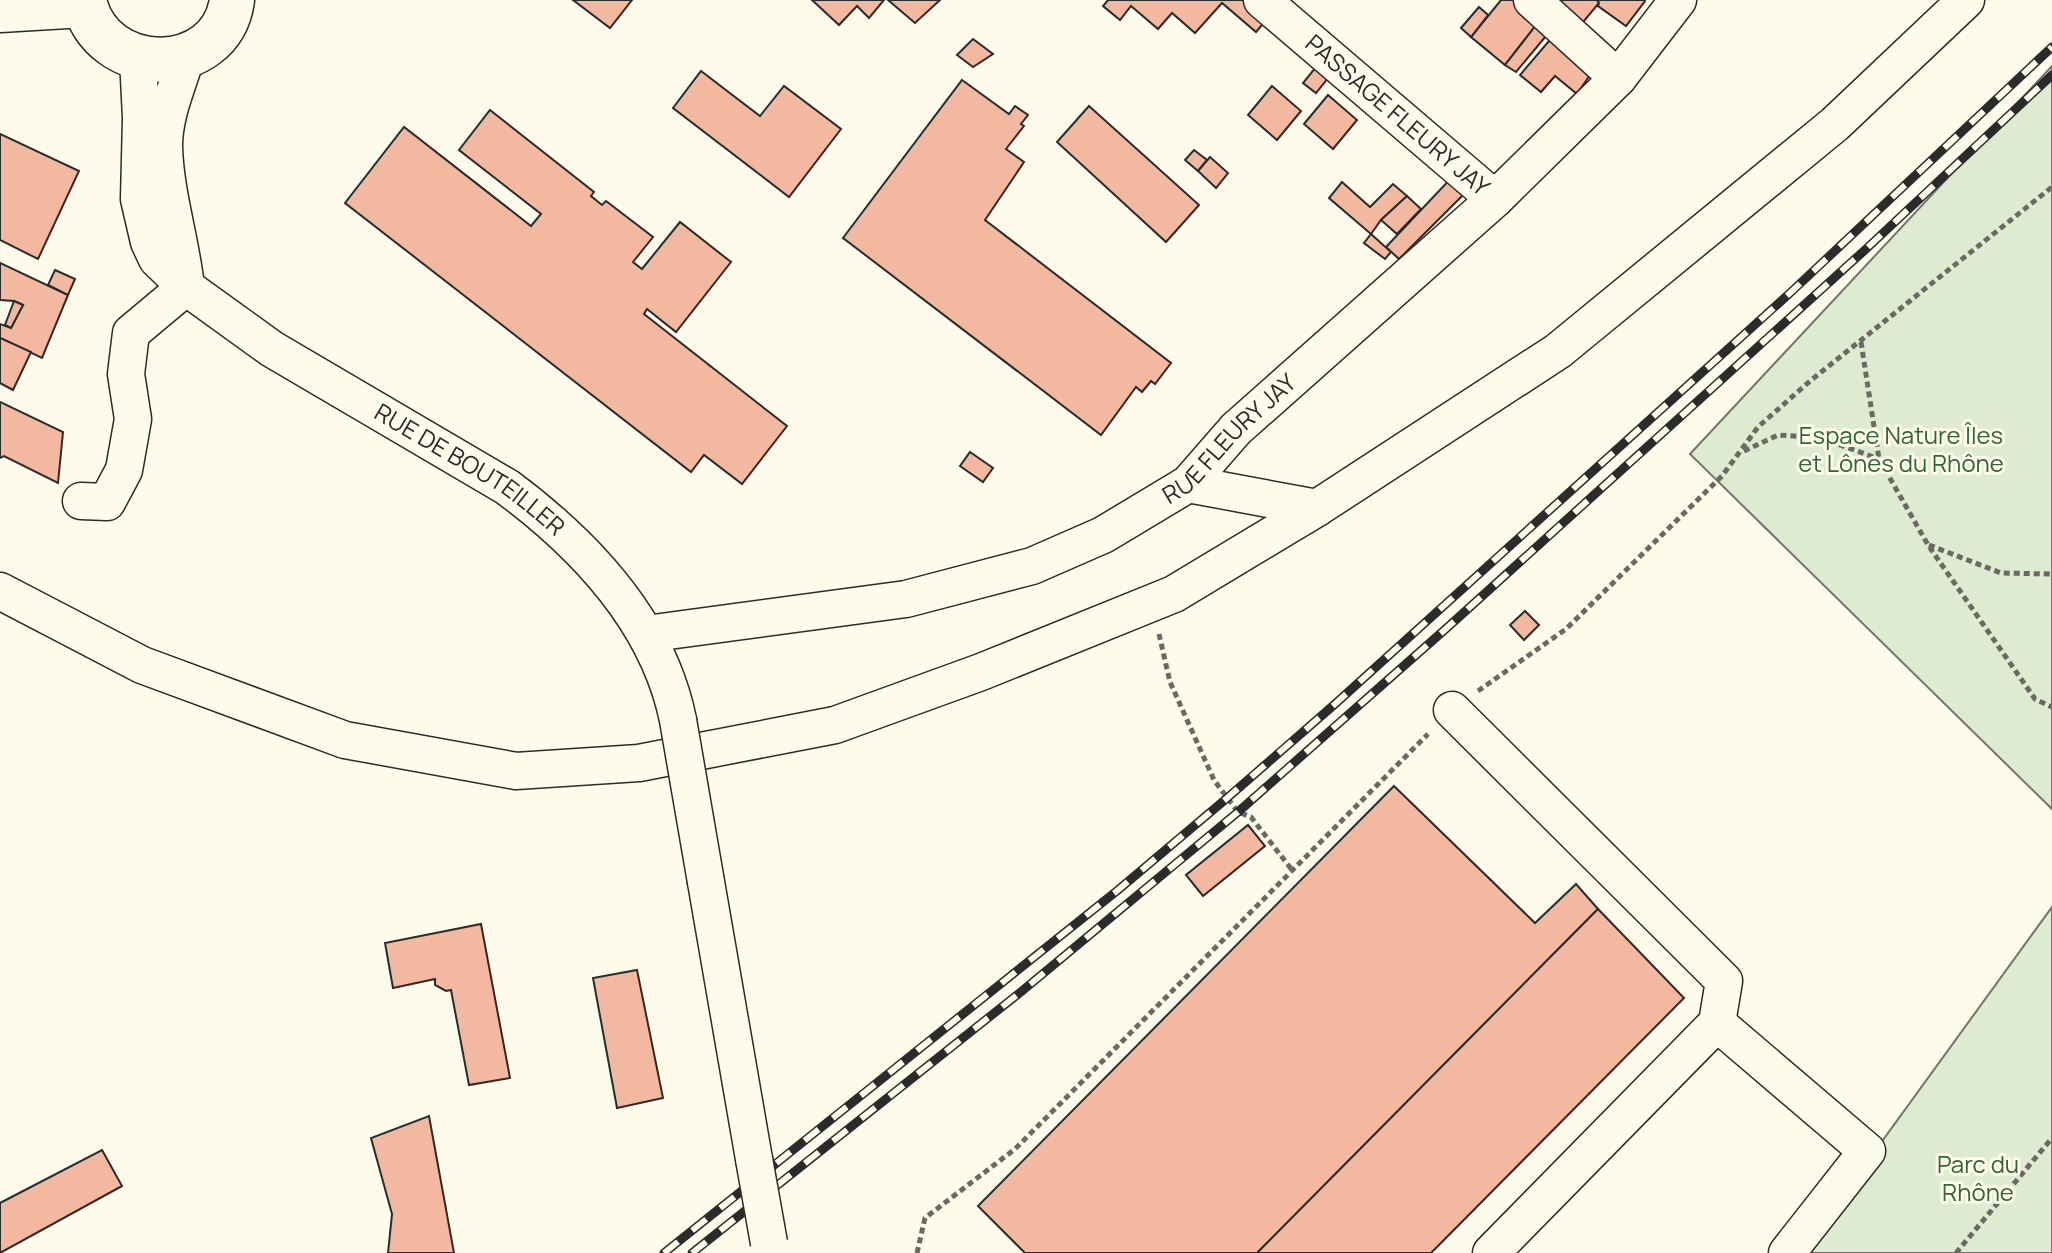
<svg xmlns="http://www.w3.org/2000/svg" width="2052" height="1253" font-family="Manrope,sans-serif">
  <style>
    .green { fill: #deebd1; stroke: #74746e; stroke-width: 2 }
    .building { fill: #f2b8a0; stroke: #2b2b2b; stroke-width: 2 }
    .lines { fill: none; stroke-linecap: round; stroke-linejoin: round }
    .minor-casing { stroke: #2b2b2b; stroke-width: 39 }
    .major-casing { stroke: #2b2b2b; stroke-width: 47 }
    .path { stroke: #6a6964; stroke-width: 5; stroke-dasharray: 6 4; stroke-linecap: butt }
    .minor { stroke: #fdfbea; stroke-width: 36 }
    .major { stroke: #fdfbea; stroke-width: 44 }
    .rail-casing { stroke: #2b2b2b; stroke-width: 9 }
    .rail { stroke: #fdfbea; stroke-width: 6; stroke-dasharray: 18; stroke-linecap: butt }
    .minor-bridge-casing { stroke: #2b2b2b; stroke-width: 39; stroke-linecap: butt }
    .minor-bridge { stroke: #fdfbea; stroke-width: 36 }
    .labels { text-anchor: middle; stroke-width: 6; stroke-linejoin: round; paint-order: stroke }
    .street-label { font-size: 24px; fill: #2b2b2b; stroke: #fdfbea }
    .park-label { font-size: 24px; fill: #34623c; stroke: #fdfbea }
  </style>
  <rect width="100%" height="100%" fill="#fdfbea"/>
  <g class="green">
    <path d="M2052,66v743l-362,-355z"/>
    <path d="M2052,907v346h-251z"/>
  </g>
  <g class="building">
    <path d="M573,0h59l-22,28z"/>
    <path d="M812,0h72l-15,18 -12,-12 -18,19z"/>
    <path d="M888,0h52l-25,23z"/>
    <path d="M1108,0h139l21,18 -12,14 -34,-29 -27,30 -23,-20 -14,16 -27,-23 -11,14 -17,-14z"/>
    <path d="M1501,0h21l18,20 -35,45 -34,-28z"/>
    <path d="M1549,0h48l2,3 -20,24z"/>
    <path d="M1597,0h47l1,1 -19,25 -28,-20 1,-3z"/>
    <path d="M1479,7l9,8 -17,22 -10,-9z"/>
    <path d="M1540,20l11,10 -35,42 -11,-7z"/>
    <path d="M1555,34l39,35 -17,25 -22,-18 -14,16 -21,-17z"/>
    <path d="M973,39l20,15 -20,13 -16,-12z"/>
    <path d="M1320,62l12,11 -16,20 -13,-10z"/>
    <path d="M701,71l59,45 24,-30 57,43 -52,68 -116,-89z"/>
    <path d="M962,80l47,34 6,-8 13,9 -7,9 3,2 -18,23 18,13 -39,58 186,143 -16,21 -4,-3 -9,11 -6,-5 -35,48 -258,-197z"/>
    <path d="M1272,86l29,25 -24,29 -29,-25z"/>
    <path d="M1328,95l29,25 -24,29 -29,-25z"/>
    <path d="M1089,106l110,99 -33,37 -109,-100z"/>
    <path d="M490,110l104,82 -3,4 11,9 4,-4 47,36 -20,25 9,7 38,-47 51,40 -55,70 -29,-23 -3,5 143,112 -45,58 -38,-29 -13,17 -346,-269 59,-76 127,99 10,-12 -82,-64z"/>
    <path d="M0,134l79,37 -41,88 -38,-19z"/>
    <path d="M1194,150l13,10 -9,11 -13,-11z"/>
    <path d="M1210,157l18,16 -12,15 -18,-17z"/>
    <path d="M1454,175l16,13 -71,71 -13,-12z"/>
    <path d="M1342,182l28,25 23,-23 14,12 -26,24 -10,14 -42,-36z"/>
    <path d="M1407,196l14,13 -24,25 -16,-14z"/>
    <path d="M1371,234l20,18 -6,7 -21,-16z"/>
    <path d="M0,263l68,32 -26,63 -42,-20v-14l11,4 12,-23 -9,-4 -14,-1z"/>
    <path d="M55,270l20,9 -7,16 -20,-10z"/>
    <path d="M14,301l9,4 -12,23 -6,-3z"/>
    <path d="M0,338l31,14 -18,38 -13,-7z"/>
    <path d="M0,402l63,30 -5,51 -54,-27 -4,2z"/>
    <path d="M970,452l23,16 -10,14 -23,-16z"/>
    <path d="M1525,611l14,14 -15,15 -14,-15z"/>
    <path d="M1394,786l141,137 41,-39 22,25 -341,344h-232l-47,-47z"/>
    <path d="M1248,825l17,21 -62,50 -17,-21z"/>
    <path d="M1598,909l86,89 -253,255h-174z"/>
    <path d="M481,924l29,154 -41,7 -18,-95 -5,1 -11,-6v-6l-42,9 -8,-45z"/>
    <path d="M637,970l26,128 -46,10 -24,-130z"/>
    <path d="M429,1116l25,137h-66l4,-39 -21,-76z"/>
    <path d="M102,1150l20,36 -122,67v-50z"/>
  </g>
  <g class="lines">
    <defs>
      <g id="minor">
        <path id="s1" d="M1262,0l233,199"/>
        <path d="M1532,0l86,78"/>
        <path id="s2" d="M138,58l3,60 -2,81 10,43 8,17 29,28 86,62 235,138c78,58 151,134 171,233"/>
        <path d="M186,287c-5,-47 -21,-94 -22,-141 0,-31 14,-62 23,-91"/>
        <path d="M1188,484l129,24 241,-157 277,-227 131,-124"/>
        <path d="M81,501l26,1 17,-32 9,-51 -7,-45 5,-41 55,-46"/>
        <path d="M0,591l142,74 203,75 171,31 123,-8 196,-38 146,-53 193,-78 143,-86"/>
        <path id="s3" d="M646,634l260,-35 126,-33 71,-31 85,-51 48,-55 259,-230 123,-121 60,-78"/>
        <path d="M1452,710l272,271 -7,42 -226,230"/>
        <path d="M706,882l48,277"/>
        <path d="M1717,1023l150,128 -80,102"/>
      </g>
      <g id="major">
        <path d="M84,0c16,79 137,80 148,0"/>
        <path d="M0,10l84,-5"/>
      </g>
    </defs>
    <use href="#minor" class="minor-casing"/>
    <use href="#major" class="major-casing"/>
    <g class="path">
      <path d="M1861,342l18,117 49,86 107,154 17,8"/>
      <path d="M1744,451l34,-16 43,3 58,21"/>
      <path d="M1929,545l72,28 51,1"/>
      <path d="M1159,634l11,48 44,98 24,32 13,5 41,53"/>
      <path d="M1478,691l88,-62 156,-153 36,-49 52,-46 242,-194"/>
      <path d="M917,1253l8,-35 90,-69 413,-415"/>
      <path d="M1956,1253l96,-115"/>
    </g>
    <use href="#minor" class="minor"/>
    <use href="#major" class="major"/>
    <defs>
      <g id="rail">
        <path d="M664,1253l454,-363 108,-91 109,-95 455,-411 262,-246"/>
        <path d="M692,1253l330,-262 216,-179 211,-186 417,-377 186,-174"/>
      </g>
    </defs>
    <use href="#rail" class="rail-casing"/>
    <use href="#rail" class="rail"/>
    <defs>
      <g id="minor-bridge">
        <path d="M678,720l28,162"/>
        <path d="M754,1159l15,84"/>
      </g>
    </defs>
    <use href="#minor-bridge" class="minor-bridge-casing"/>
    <use href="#minor-bridge" class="minor-bridge"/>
  </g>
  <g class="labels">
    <g class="street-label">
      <text dy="8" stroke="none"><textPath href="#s1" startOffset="178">PASSAGE FLEURY JAY</textPath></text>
      <text dy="8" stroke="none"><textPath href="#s3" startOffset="630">RUE FLEURY JAY</textPath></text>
      <text dy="8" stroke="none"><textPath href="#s2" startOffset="582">RUE DE BOUTEILLER</textPath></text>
    </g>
    <g class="park-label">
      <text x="1901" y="444">Espace Nature Îles<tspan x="1901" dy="28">et Lônes du Rhône</tspan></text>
      <text x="1978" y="1173">Parc du<tspan x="1978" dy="28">Rhône</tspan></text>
    </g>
  </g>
</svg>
